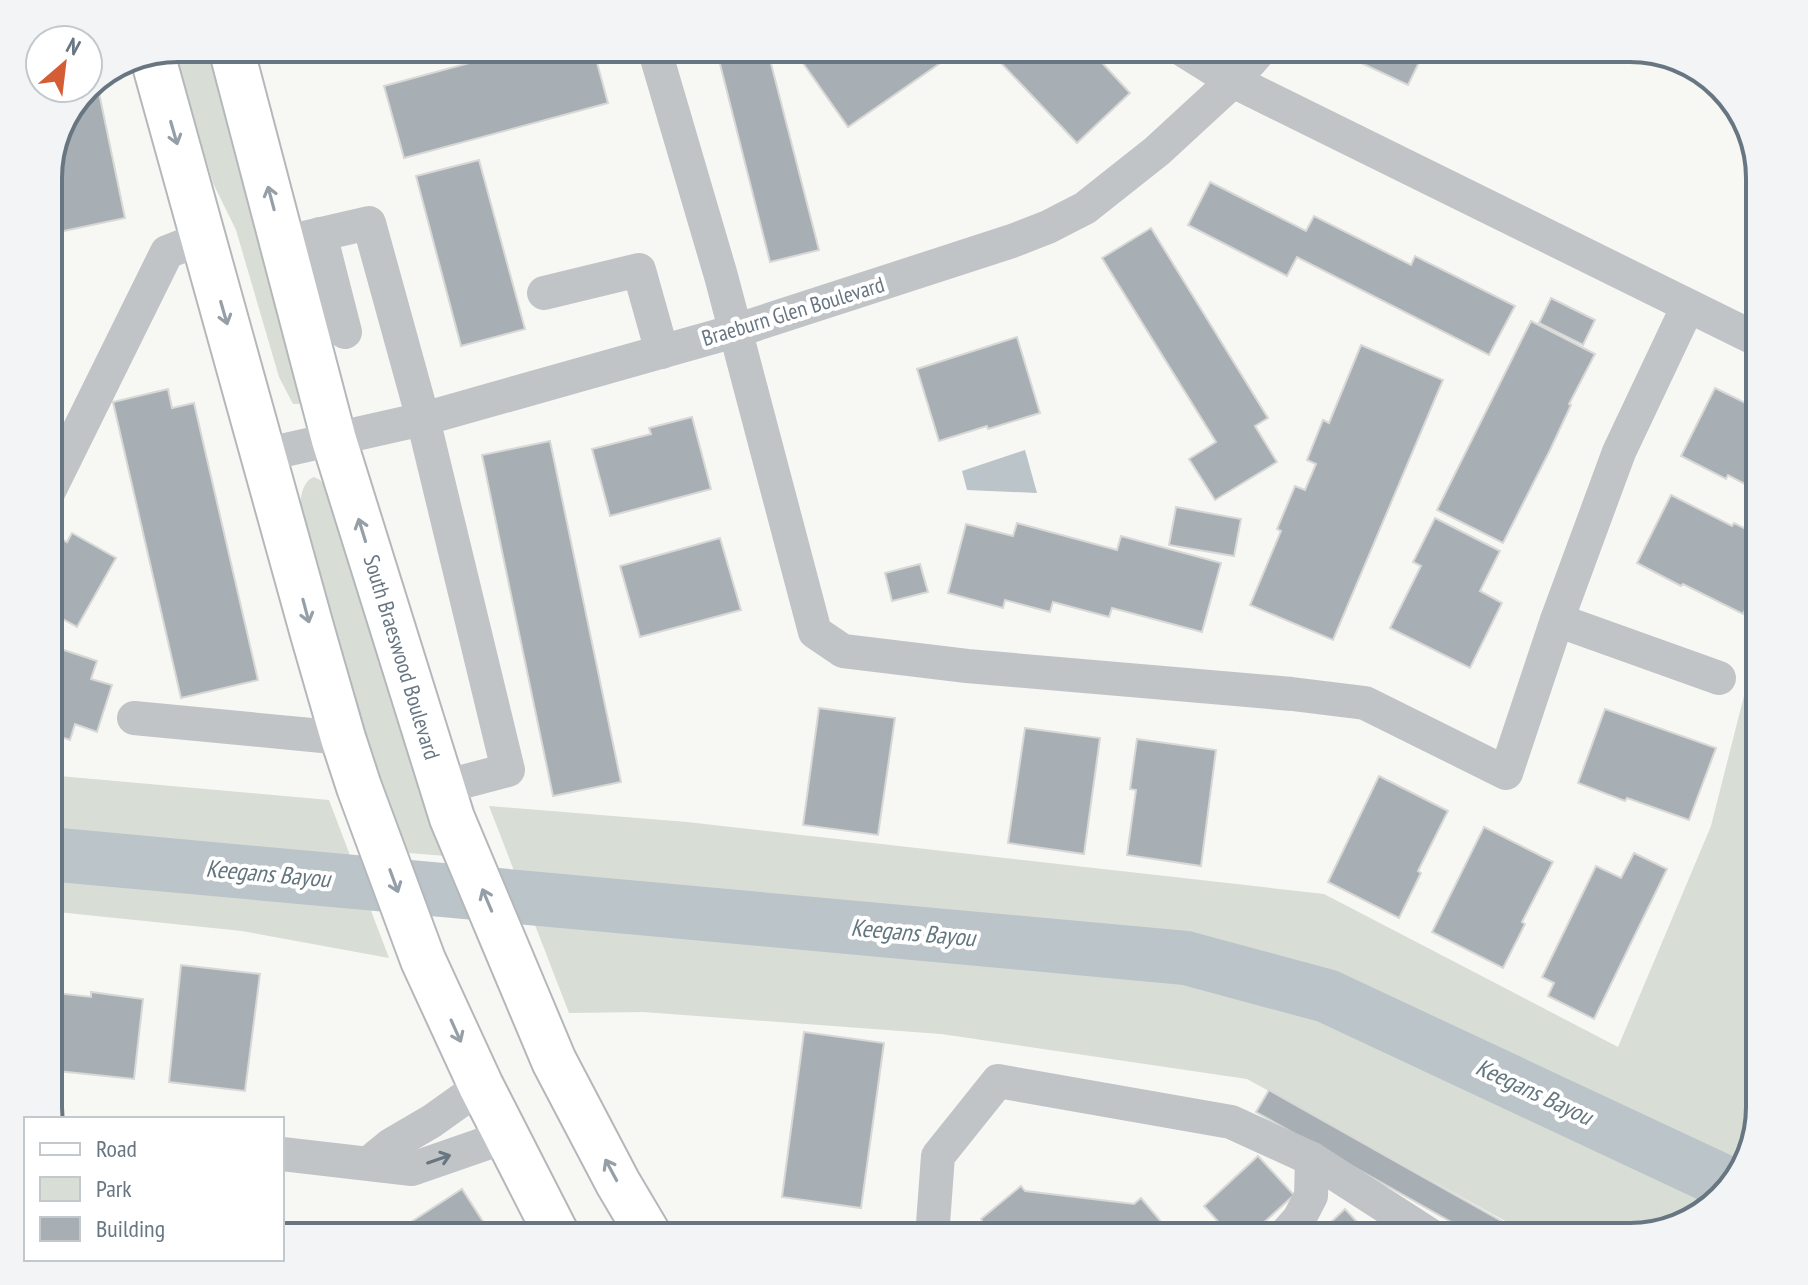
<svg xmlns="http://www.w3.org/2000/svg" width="1808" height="1285" font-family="'PT Sans Narrow',sans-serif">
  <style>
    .green { fill: #d8ddd5 }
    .water { fill: #bbc4c9 }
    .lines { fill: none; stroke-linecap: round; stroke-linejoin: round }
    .river { stroke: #bbc4c9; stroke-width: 54 }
    .building { fill: #a8afb4; stroke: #d8d8d6; stroke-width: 2 }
    .major-casing { stroke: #b4b8bb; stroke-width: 48 }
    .minor { stroke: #c0c4c7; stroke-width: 34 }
    .major { stroke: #fff; stroke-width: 44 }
    .oneway { stroke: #959fa8 }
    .oneway2 { stroke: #687682 }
    .labels { text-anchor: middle; stroke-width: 8; stroke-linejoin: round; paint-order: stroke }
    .street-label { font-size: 22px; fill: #687682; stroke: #fff }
    .water-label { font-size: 24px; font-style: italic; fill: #64777f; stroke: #fff }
    .rim { fill: none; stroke: #687682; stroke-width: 4 }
  </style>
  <rect width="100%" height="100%" fill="#f7f7f4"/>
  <g class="green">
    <path d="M178,48h37l87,351 -3,5h-6l-14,-27 -43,-147 -23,-47 -39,-133z"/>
    <path d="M314,477l6,3 17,21 109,355 -37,-3 -24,-54 -86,-289c2,-12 3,-29 15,-33z"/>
    <path d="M1760,638v469l-27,79 -45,37 -58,14h-96l-287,-158 -306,-45 -298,-22 -74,1 -80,-207 198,16 637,72 294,153 93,-221 39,-154z"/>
    <path d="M48,775l281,25 60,158 -147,-27 -194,-20z"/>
  </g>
  <path class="water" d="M1025,450l12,43 -70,-3 -5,-19z"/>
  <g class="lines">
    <path class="river" d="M48,854l1138,104 141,38 406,190"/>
  </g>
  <g class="building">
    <path d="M374,48h40l-37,9z"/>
    <path d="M525,48h68l15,55 -204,55 -20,-72z"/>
    <path d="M716,48h51l52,202 -49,12z"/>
    <path d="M825,48h137l-114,79 -45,-64z"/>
    <path d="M1017,48h75l2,2 -2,2 38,41 -53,50 -76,-80z"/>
    <path d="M1364,48h62l-18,37 -51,-24z"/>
    <path d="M98,88l27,130 -66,14 -11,-50v-13l39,-79z"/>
    <path d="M479,160l46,169 -64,17 -45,-170z"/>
    <path d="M1210,182l96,49 8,-15 97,49 4,-9 100,50 -26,49 -192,-98 -10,19 -99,-51z"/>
    <path d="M1151,228l117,190 -13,8 22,36 -62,38 -26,-41 27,-17 -114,-184z"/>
    <path d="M1551,298l44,22 -12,25 -44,-22z"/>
    <path d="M1531,321l64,33 -26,50 2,1 -21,45 -47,93 -66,-33z"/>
    <path d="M1017,337l23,76 -52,16 -1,-3 -48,15 -22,-72z"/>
    <path d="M1361,345l82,35 -110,260 -83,-35 31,-74 -4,-2 18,-43 10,4 11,-26 -9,-4 16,-40 6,3z"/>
    <path d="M1715,388l45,22v82l-32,-17 -2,4 -45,-23z"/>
    <path d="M168,389l4,19 22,-5 64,277 -77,18 -68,-296z"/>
    <path d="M692,417l19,72 -101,27 -18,-67 59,-15 -2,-6z"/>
    <path d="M550,441l71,341 -68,14 -71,-341z"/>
    <path d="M1671,495l61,31 2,-3 26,13v45l-17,33 -60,-30 -2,2 -44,-23z"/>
    <path d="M1176,507l65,12 -7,37 -65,-11z"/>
    <path d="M1435,518l65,33 -20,40 22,12 -32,65 -80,-40 31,-62 -8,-4z"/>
    <path d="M1017,523l100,27 4,-14 100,27 -19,69 -90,-24 -3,9 -56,-15 -3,10 -45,-12 -2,8 -55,-15 18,-69 47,12z"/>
    <path d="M48,531l19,11 5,-9 44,25 -39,69 -29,-16z"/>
    <path d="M720,538l21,72 -101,27 -20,-71z"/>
    <path d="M920,564l8,28 -36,9 -7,-28z"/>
    <path d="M55,647l42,14 -6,18 21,6 -15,47 -22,-8 -5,16 -22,-7v-71z"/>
    <path d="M819,708l76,10 -17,117 -75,-10z"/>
    <path d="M1605,709l111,39 -27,72 -62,-22 -2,3 -47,-18z"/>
    <path d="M1025,728l75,10 -16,116 -76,-11z"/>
    <path d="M1137,739l79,11 -15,116 -74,-11 9,-65 -6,-1z"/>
    <path d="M1379,776l69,35 -30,60 3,2 -22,45 -71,-36z"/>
    <path d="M1484,827l69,35 -31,60 3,2 -22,44 -71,-36z"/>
    <path d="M1634,853l33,16 -73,150 -46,-23 6,-13 -12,-6 54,-111 25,12z"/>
    <path d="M181,965l79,9 -15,117 -76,-9z"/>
    <path d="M48,992l43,5v-5l52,7 -9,80 -86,-9z"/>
    <path d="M804,1032l80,11 -23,165 -79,-11z"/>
    <path d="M1269,1090l250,141 -4,6h-37l-222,-125z"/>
    <path d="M1258,1156l36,39 -46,42h-16l-28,-31z"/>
    <path d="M1021,1186l4,5 109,13 7,-6 33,39h-190l1,-11 -4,-7z"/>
    <path d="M462,1189l31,48h-105z"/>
    <path d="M1345,1209l26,28h-56z"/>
  </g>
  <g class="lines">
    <defs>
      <g id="major">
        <path d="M231,48l103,392 118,378 102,243 64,122 32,54"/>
        <path d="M153,58l160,576 30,104 16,49 64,173 58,126 77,151"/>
      </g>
    </defs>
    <use href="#major" class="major-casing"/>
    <g class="minor">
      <path d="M654,48l67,228 94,356 28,19 124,15 325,28 73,9 141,70 51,-153 62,-168 69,-146"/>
      <path d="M1180,48l53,33 527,260"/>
      <path d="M320,234l25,98"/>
      <path d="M282,243l87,-20 54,196 85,351 -65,17"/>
      <path d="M544,293l95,-23 23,82"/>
      <path d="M263,455l160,-36 312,-88 277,-90 36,-14 37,-19 72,-57 76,-70 29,-33"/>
      <path d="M48,493l119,-241 36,-14"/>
      <path d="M1557,620l162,58"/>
      <path d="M134,718l209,20"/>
      <path d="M282,1154l130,15 95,-33"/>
      <path d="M369,1163l22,-18 41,-24 49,-35"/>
      <path d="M932,1237l6,-81 60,-75 233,41 81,37 121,78"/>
      <path d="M1283,1237l16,-18 12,-23 1,-37"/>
    </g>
    <use href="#major" class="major"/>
  </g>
  <defs><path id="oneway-shaft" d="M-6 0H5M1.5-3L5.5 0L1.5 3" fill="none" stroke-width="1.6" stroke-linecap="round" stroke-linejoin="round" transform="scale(2)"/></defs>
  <g class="oneway">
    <use href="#oneway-shaft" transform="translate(174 133) rotate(74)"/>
    <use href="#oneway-shaft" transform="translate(271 198) rotate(-105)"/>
    <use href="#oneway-shaft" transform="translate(224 313) rotate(74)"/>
    <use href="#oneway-shaft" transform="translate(362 530) rotate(-107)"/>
    <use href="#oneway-shaft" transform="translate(306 611) rotate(75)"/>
    <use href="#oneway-shaft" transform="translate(394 881) rotate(70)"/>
    <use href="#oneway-shaft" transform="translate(487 900) rotate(-113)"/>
    <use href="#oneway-shaft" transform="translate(456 1031) rotate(66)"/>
    <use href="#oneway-shaft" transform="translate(611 1170) rotate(-118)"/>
  </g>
  <use class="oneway2" href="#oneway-shaft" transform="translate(439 1159) rotate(-19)"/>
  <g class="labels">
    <g class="street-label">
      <text transform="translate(793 311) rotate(-17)" y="8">Braeburn Glen Boulevard</text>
      <text transform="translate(402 657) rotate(73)" y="8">South Braeswood Boulevard</text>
    </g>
    <g class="water-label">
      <text transform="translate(268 874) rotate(5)" y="8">Keegans Bayou</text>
      <text transform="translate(913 933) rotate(5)" y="8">Keegans Bayou</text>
      <text transform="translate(1534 1092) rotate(25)" y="8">Keegans Bayou</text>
    </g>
  </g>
  <path d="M0 0H1808V1285H0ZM178 62H1630A116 116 0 0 1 1746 178V1107A116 116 0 0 1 1630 1223H178A116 116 0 0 1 62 1107V178A116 116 0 0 1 178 62Z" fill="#f3f4f5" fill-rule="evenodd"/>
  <path class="rim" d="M178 62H1630A116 116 0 0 1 1746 178V1107A116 116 0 0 1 1630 1223H178A116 116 0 0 1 62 1107V178A116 116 0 0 1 178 62Z"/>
  <rect x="24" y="1117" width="260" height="144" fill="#ffffff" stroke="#c3c8cd" stroke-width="2"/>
  <rect x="40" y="1143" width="40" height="12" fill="#ffffff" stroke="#c3c8cd" stroke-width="2"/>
  <text x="96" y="1157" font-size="24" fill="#687682">Road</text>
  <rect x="40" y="1177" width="40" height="24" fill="#d8ddd5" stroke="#c3c8cd" stroke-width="2"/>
  <text x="96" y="1197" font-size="24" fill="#687682">Park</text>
  <rect x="40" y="1217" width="40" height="24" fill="#a8afb4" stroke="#c3c8cd" stroke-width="2"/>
  <text x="96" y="1237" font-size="24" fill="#687682">Building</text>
  <g transform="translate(64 64) rotate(28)"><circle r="38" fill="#ffffff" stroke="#c3c8cd" stroke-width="2"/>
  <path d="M0-6L14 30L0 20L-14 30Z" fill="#d55d36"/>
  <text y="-12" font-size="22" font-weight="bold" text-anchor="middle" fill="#687682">N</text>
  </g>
</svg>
